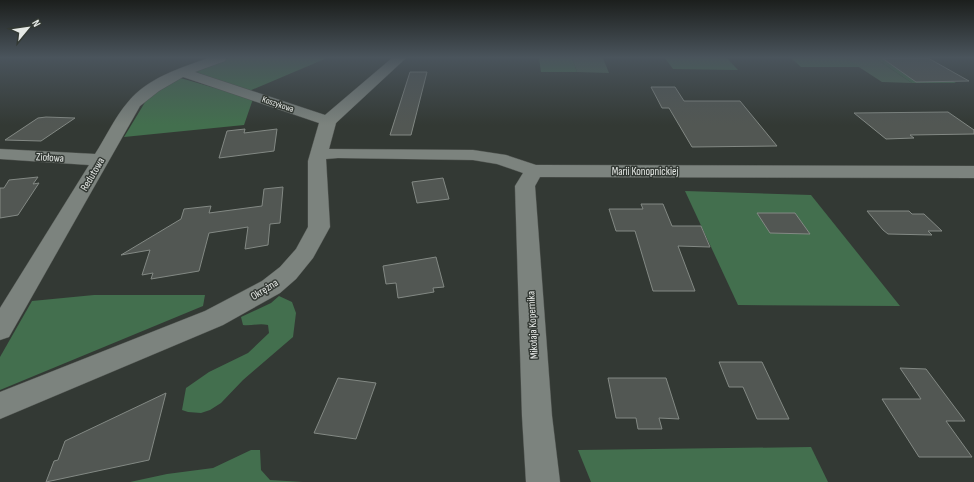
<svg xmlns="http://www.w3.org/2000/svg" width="974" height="482" font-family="'Sofia Sans Condensed',sans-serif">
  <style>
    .green { fill: #4c6853 }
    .forest { fill: #436f4e }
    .building { fill: #525753; stroke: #838984 }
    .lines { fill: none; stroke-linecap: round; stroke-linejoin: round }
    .street-casing { stroke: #505450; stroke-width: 1 }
    .street { fill: #7c837e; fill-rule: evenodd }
    .labels { text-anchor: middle; stroke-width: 3; stroke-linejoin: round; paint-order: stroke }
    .far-street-label { font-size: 9px; fill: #e5e8e5; stroke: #333934 }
    .street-label { font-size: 11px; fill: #e5e8e5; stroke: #333934 }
  </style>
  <rect width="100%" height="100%" fill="#333934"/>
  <g class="green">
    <path d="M572,58h31l6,15 -32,-1z"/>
    <path d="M845,58h30l37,25 -30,-1z"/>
  </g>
  <g class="forest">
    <path d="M229,58h98l-78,33 -56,-20z"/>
    <path d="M539,58h33l5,14h-36z"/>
    <path d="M665,58h62l11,12 -65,-1z"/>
    <path d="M791,58h54l16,9h-60z"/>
    <path d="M875,58h39l42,25h-44z"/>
    <path d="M177,77l76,22 -9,26 -120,12 26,-43z"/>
    <path d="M685,191l126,4 89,111 -162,-1z"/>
    <path d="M94,295h111l-2,11 -203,84v-33l32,-56z"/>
    <path d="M279,296l13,6 4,11 -3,24 -50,43 -22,23 -11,7 -9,3 -13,-1 -6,-2 4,-22 23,-16 39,-19 21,-20 -1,-8c-9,-2 -17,1 -25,0l-2,-8 30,-14z"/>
    <path d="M811,447l17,35h-237l-13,-32z"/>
    <path d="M251,450h9l1,20 9,10 33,2h-173l37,-8 46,-6z"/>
  </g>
  <g class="building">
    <path d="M882,58h46l41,23 -53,1z"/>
    <path d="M410,72h17l-16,63h-21z"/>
    <path d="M651,87h24l9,14h56l37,45 -85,1 -23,-39h-7z"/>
    <path d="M948,112l26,18v4l-64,1 4,3 -28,1 -32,-26z"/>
    <path d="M46,117l29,1 -34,23 -36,-1 33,-22z"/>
    <path d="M245,129l-1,4 33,-4 -3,22 -55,7 8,-27z"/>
    <path d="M38,177l-5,7 6,-1 -21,32 -18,3v-30h4l5,-8z"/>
    <path d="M443,178l6,21 -32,4 -5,-21z"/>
    <path d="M283,187l-3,36 -10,1 -2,21 -23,4 3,-22 -39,6 -10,38 -48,8 2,-6 -11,2 8,-25 -29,5 60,-36 3,-10 27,-3 -2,7 53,-7 2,-17z"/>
    <path d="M641,204h22l9,22h29l9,21 -32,-1 17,45h-42l-18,-60h-19l-7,-22h34z"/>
    <path d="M867,211h42l3,3h12l18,17h-14l4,4 -44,-1 -5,-4z"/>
    <path d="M757,213h38l15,21 -40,-1z"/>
    <path d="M436,257l8,30 -11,1 1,4 -36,6 -2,-15 -10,1 -3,-18z"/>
    <path d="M719,362h43l27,57h-32l-14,-32h-14z"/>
    <path d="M900,368l26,1 39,52h-19l26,36h-53l-37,-58h39z"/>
    <path d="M338,378l38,5 -20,56 -42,-6z"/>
    <path d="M608,378h58l13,41 -20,-1 3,11h-24l-2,-11h-20z"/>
    <path d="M166,393l-17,67 -103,22 8,-21 4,-1 7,-19z"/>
  </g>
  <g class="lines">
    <defs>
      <path id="street" d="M208,58h18l-1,3 -30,11 130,43 67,-57h14l-70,65 -7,26 144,1 33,5 30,10 438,1v12l-434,-1 -5,9 17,230 8,66h-34l-4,-66 -7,-230 8,-13 -26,-9 -24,-4 -135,-2 -12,1 4,68 -17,31 -17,21 -16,14 -57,32 -223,94v-27l205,-81 57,-30 18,-14 16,-18 12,-22v-66l11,-38 -136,-46 -24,14 -19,15 -131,231 -9,3v-32l89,-143 -89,-6v-10l95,5c11,-17 20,-37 33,-52 19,-24 53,-34 80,-44z"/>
    </defs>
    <use href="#street" class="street-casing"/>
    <use href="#street" class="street"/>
  </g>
  <linearGradient id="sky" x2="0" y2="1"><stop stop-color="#1c1f1d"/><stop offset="0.46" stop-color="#4a545c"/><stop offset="1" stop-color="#4a545c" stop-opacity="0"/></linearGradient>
  <rect width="974" height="125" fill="url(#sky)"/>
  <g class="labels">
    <g class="far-street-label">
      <text transform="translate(278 104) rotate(19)" y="3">Koszykowa</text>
    </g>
    <g class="street-label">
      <text transform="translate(50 157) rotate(3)" y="4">Ziołowa</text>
      <text x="645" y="175">Marii Konopnickiej</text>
      <text transform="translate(92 174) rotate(-60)" y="4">Redutowa</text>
      <text transform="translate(264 289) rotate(-32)" y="4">Okrężna</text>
      <text transform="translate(532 325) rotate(-93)" y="4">Mikołaja Kopernika</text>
    </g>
  </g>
  <g transform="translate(28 28) rotate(61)" stroke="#333934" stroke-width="3" paint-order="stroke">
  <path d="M0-3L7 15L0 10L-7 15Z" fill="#e5e8e5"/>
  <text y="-6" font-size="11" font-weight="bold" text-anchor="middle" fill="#e5e8e5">N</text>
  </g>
</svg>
